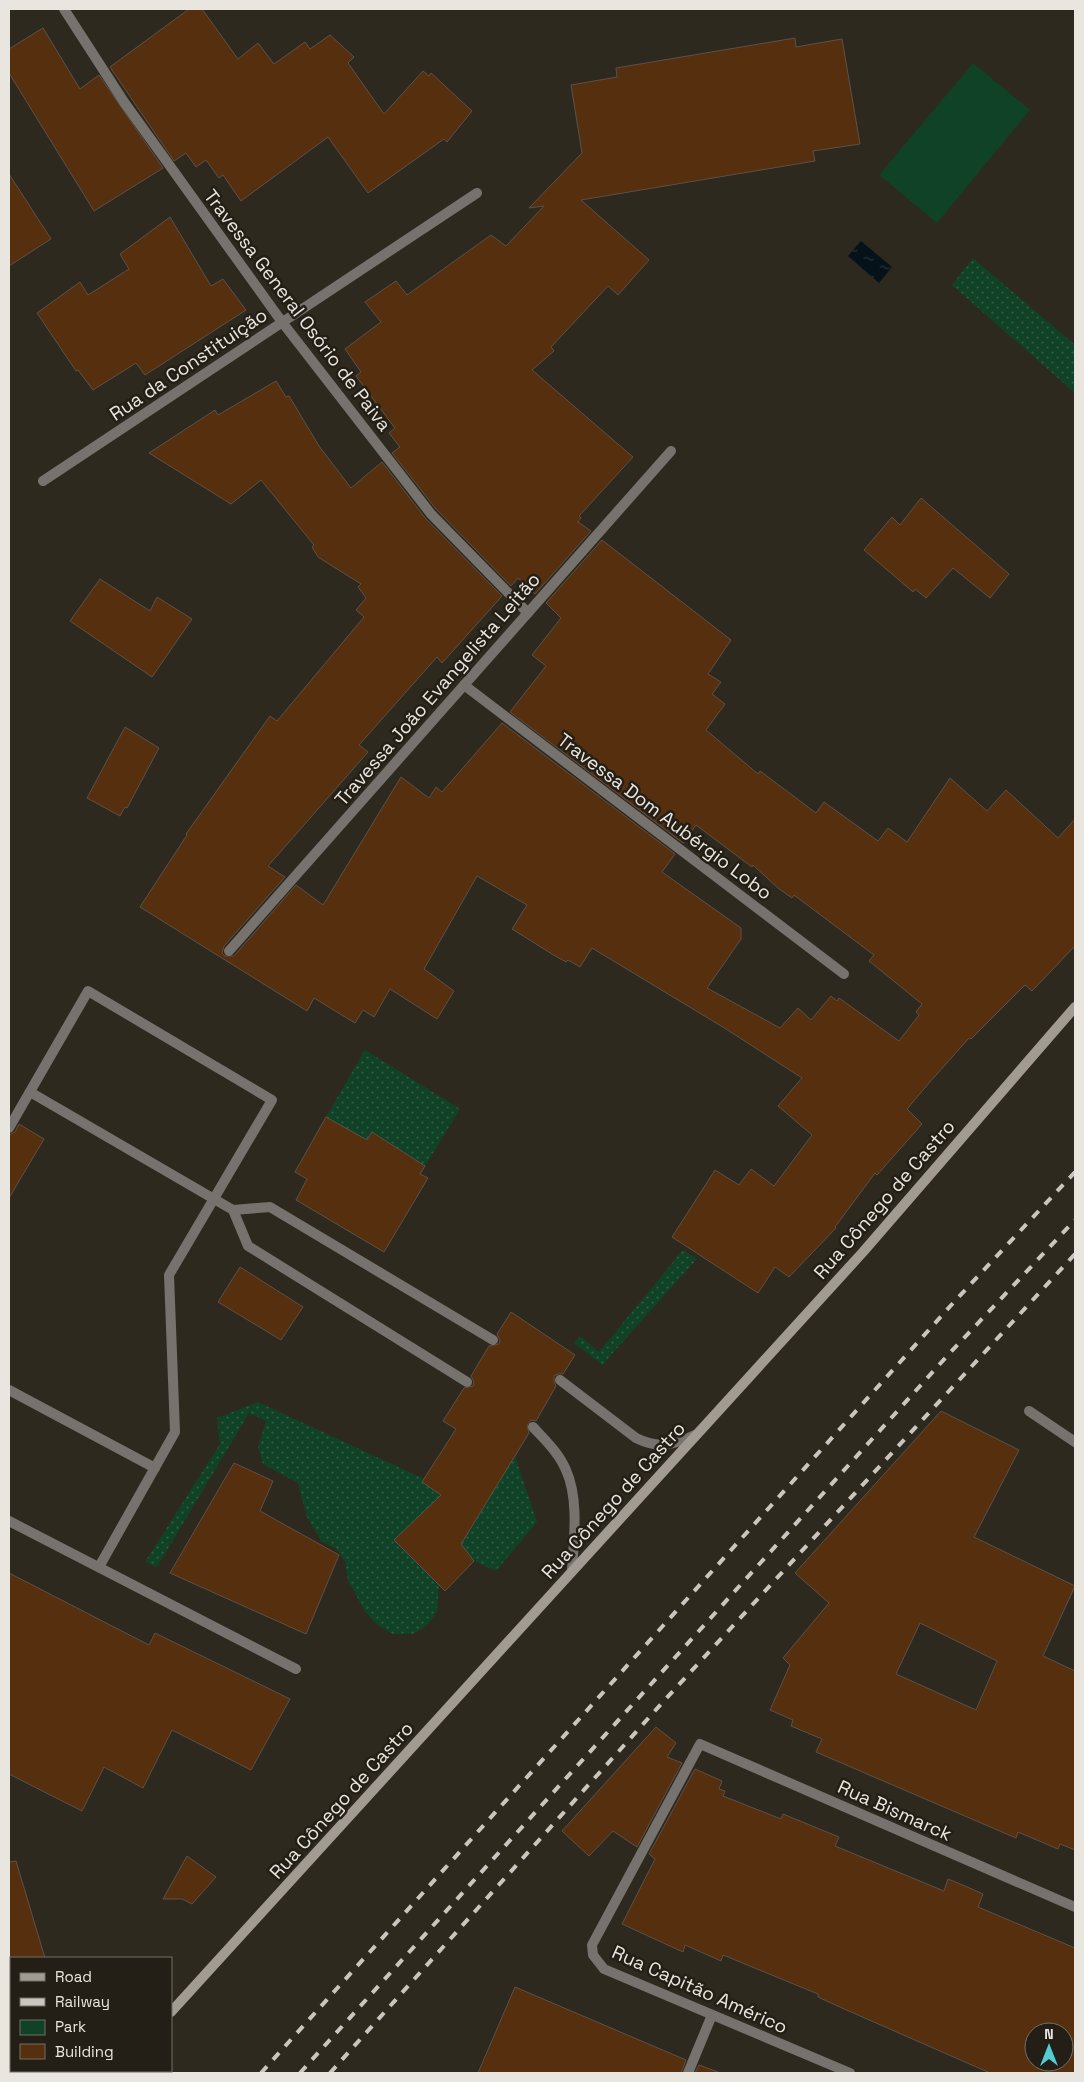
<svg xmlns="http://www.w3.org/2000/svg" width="1084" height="2082" font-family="'Space Grotesk',sans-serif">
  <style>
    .grass { fill: url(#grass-dots) }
    .park { fill: #0f4226 }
    .water { fill: url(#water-ripples) }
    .building { fill: #562f0e; stroke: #5c5149; fill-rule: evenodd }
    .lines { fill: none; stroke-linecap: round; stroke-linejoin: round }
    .lane { stroke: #76726d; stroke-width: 10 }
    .street { stroke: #76726d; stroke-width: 10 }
    .secondary { stroke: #a19b93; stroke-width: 10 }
    .rail { stroke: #cac6bf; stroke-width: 4; stroke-dasharray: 9 9; stroke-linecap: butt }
    .labels { text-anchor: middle; stroke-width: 5; stroke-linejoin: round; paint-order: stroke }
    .street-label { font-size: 19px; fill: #e9e6df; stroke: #241f16 }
  </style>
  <defs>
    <pattern id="grass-dots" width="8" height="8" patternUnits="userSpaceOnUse" patternTransform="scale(1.25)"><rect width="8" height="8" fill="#0f4226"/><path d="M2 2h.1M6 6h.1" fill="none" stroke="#325d45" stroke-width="1.8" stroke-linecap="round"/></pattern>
    <pattern id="water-ripples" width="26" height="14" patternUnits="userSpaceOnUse" patternTransform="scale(1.25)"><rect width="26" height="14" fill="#051219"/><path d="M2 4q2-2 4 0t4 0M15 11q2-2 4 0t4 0" fill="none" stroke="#29343a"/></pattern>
  </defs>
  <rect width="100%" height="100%" fill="#2e291f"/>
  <g class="grass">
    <path d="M973,258l102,87v48l-123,-108z"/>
    <path d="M365,1050l95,59 -35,57 -52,-34 -7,9 -40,-24z"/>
    <path d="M683,1250l14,9 -95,106 -28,-22 6,-7 19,16z"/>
    <path d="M258,1402l166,77 91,-23 22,66 -41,49 -22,-10 -42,-56 -38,35 45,45 -2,26 -9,14 -15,9h-21l-17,-11 -11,-13 -16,-30 -3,-19 -10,-13 -14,-7 -14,-24 -9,-34 -35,-19 -5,-17 8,-26 -17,-8 -92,154 -12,-5 75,-118 -3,-26z"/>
  </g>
  <path class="park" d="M973,63l57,47 -93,113 -58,-48z"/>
  <path class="water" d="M861,241l31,26 -13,16 -31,-27z"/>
  <g class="building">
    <path d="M189,9h13l36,50 20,-16 16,21 31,-22 5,7 20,-14 24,22 -6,6 36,51 39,-43 6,5 2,-3 41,38 -25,31 -3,-3 -76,54 -40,-56 -87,64 -18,-26 -4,3 -13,-18 -10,7 -10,-14 -12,8 -64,-94z"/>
    <path d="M43,28l37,61 19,-14 64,93 -69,43 -85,-138v-24z"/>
    <path d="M795,38l1,9 46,-8 18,105 -47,7 2,10 -234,39 68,60 -31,35 -10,-9 -57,61 3,4 -22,19 101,87 -54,59 2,2 -3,4 13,9 -56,63 -17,-16 -7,8 -75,-77 -44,-56 8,-6 -11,-14 6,-5 -39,-52 5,-4 -16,-23 36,-27 -16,-20 31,-21 11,14 84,-60 15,11 38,-40 -15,2 53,-55 -11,-68 46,-8 -1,-9z"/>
    <path d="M9,174l42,65 -42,27z"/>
    <path d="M170,217l41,69 12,-7 23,31 -101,65 -9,-12 -43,27 -15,-20 -2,1 -39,-58 43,-31 8,13 41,-26 -9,-15z"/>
    <path d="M276,381l10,16 3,-1 30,50 32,42 31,-26 44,57 76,77 -60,67 -5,-6 -78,88 9,7 -100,114 17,11 -61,69 -2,7 3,3h9l62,-71 27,20 78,-128 28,21 7,-11 6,5 60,-69 173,131 -13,18 79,56v11l-34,49 73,40 18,-20 13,12 20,-24 6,5 2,-3 60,43 20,-26 -3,-3 6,-8 -53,-43 5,-6 -80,-60 -2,3 -14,-10 -25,-23 -1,2 -56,-42 -13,18 -173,-131 36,-46 -14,-11 29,-37 -15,-15 56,-63 129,100 -23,34 13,8 -9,12 13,10 -19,26 52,44 2,-3 56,42 8,-11 54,39 10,-13 19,14 43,-64 37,33 19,-21 52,48 17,-19v127l-43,45 -7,-6 -54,54 -2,-1 -40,45 -22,26 15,15 -45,51 -2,-2 -40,54 1,1 -47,49 -14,-10 -17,26 -86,-56 43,-67 24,15 12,-16 23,17 38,-51 -34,-29 24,-28 -76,-49 -134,-81 -12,19 -12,-7 -2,2 -14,-8 -40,-25 15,-24 -50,-29 -53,93 30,22 -17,28 -47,-30 -16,28 -11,-7 -8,13 -41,-25 -7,13 -167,-104 47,-72 -1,-1 84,-118 7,5 87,-104 -8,-7 10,-12 -8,-11 3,-3 -43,-27 -6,-10 2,-2 -53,-65 -30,24 -82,-51 66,-43 3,5z"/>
    <path d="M921,498l88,76 -19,24 -37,-30 -27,30 -11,-9 -2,3 -49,-42 28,-33 8,8z"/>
    <path d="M100,579l50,32 7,-14 35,22 -40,58 -82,-56z"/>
    <path d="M125,727l34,21 -32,60 -2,-1 -5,9 -33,-18z"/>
    <path d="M326,1117l41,23 5,-8 53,34 -5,8 8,4 -44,74 -88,-52 11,-21 -12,-7z"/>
    <path d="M19,1124l25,15 -35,59v-63l6,-3z"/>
    <path d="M240,1267l63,40 -22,33 -63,-38z"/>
    <path d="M511,1312l64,43 -12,19h-5l-4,2v6l2,4 -20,35 -5,-1 -4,5 2,8 -68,111 13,17 -29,30 -51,-51 47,-45 -19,-13 34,-53 -13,-8 21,-33 9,-2 1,-4 -3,-6 18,-30 10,-2 1,-4 -3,-6z"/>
    <path d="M941,1411l78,39 -45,87 101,49 -32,70 32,15v179l-15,-6 -2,5 -40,-17 -2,6 -200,-86 6,-13 -31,-13 2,-6 -23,-10 20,-45 -7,-7 46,-55 -34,-30zM920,1623l77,38 -21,49 -80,-36z"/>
    <path d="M234,1463l39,18 -13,30 79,44 -33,79 -136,-61z"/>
    <path d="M9,1573l140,72 6,-12 135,66 -39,71 -79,-40 -29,58 -39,-21 -22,44 -73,-37z"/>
    <path d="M656,1727l20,16 -9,14 15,6 -45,84 -24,-16 -24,25 -27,-25z"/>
    <path d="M695,1769l27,12 -3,8 6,2 -2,5 58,23 2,-5 56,23 -4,9 109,45 4,-12 17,7 18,8 -5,13 97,41v125h-85l-148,-65 -24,-11v-3l-95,-39 -2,6 -36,-16 -2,7 -61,-28 33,-65 -6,-5zM1034,2032h30v30h-30z"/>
    <path d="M187,1856l29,21 -24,27 -10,-5h-19z"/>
    <path d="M16,1861l29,97h-36v-96z"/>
    <path d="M515,1987l171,73 -5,13h-203z"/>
    <path d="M699,2065l19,7 -1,1h-22z"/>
  </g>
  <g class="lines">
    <g class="lane">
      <path d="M30,1092l203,118 37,-3 223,133"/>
      <path d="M9,1128l79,-137 184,109 -103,175 6,157 -76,135"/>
      <path d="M233,1210l15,36 219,136"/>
      <path d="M560,1380l76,58c22,11 38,7 59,-3"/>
      <path d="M9,1390l146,78"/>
      <path d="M533,1427c12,13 26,26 33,43 13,29 8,68 6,100"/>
      <path d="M9,1521l287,148"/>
    </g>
    <g class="street">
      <path d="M64,9l60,93 158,220 149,192 97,99"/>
      <path d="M43,481l434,-288"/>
      <path d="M464,685l380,289"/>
      <path d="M229,951l442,-500"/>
      <path d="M1029,1411l46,31"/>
      <path d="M688,2073l24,-58"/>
      <path d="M850,2073l-246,-104 -11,-14 -1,-10 108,-201 375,163"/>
    </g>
    <g class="secondary">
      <path d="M171,2012l692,-760 212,-245"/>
      <path d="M115,2073l2,-2"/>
    </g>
    <g class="rail">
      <path d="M261,2073l693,-771 121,-130"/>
      <path d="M300,2073l648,-718 127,-135"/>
      <path d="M330,2073l332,-370 413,-449"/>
    </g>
  </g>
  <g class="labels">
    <g class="street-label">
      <text transform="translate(298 310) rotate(53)" y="7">Travessa General Osório de Paiva</text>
      <text transform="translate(188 364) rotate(-34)" y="7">Rua da Constituição</text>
      <text transform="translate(437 689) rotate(-49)" y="7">Travessa João Evangelista Leitão</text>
      <text transform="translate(665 816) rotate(37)" y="7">Travessa Dom Aubérgio Lobo</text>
      <text transform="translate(884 1199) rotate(-49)" y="7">Rua Cônego de Castro</text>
      <text transform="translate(613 1500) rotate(-48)" y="7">Rua Cônego de Castro</text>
      <text transform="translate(341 1800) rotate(-48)" y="7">Rua Cônego de Castro</text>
      <text transform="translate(895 1810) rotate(24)" y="7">Rua Bismarck</text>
      <text transform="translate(700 1989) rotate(24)" y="7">Rua Capitão Américo</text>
    </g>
  </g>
  <rect width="1084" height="2082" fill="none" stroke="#e9e6df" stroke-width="20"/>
  <rect x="10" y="1957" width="162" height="115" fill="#241f16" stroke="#736f66"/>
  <rect x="20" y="1973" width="25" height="8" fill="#a19b93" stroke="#736f66"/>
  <text x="55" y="1982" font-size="15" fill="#e9e6df">Road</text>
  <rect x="20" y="1998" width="25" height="8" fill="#cac6bf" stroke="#736f66"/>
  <text x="55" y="2007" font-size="15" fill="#e9e6df">Railway</text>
  <rect x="20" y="2020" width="25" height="15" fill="#0f4226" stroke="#736f66"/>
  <text x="55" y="2032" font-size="15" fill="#e9e6df">Park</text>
  <rect x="20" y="2044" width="25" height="15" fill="#562f0e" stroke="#736f66"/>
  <text x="55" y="2057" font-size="15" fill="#e9e6df">Building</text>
  <g transform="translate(1049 2047)"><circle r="24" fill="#241f16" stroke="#736f66"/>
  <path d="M0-4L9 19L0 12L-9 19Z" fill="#51ccd3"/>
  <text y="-8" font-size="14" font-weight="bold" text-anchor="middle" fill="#e9e6df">N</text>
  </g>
</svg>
